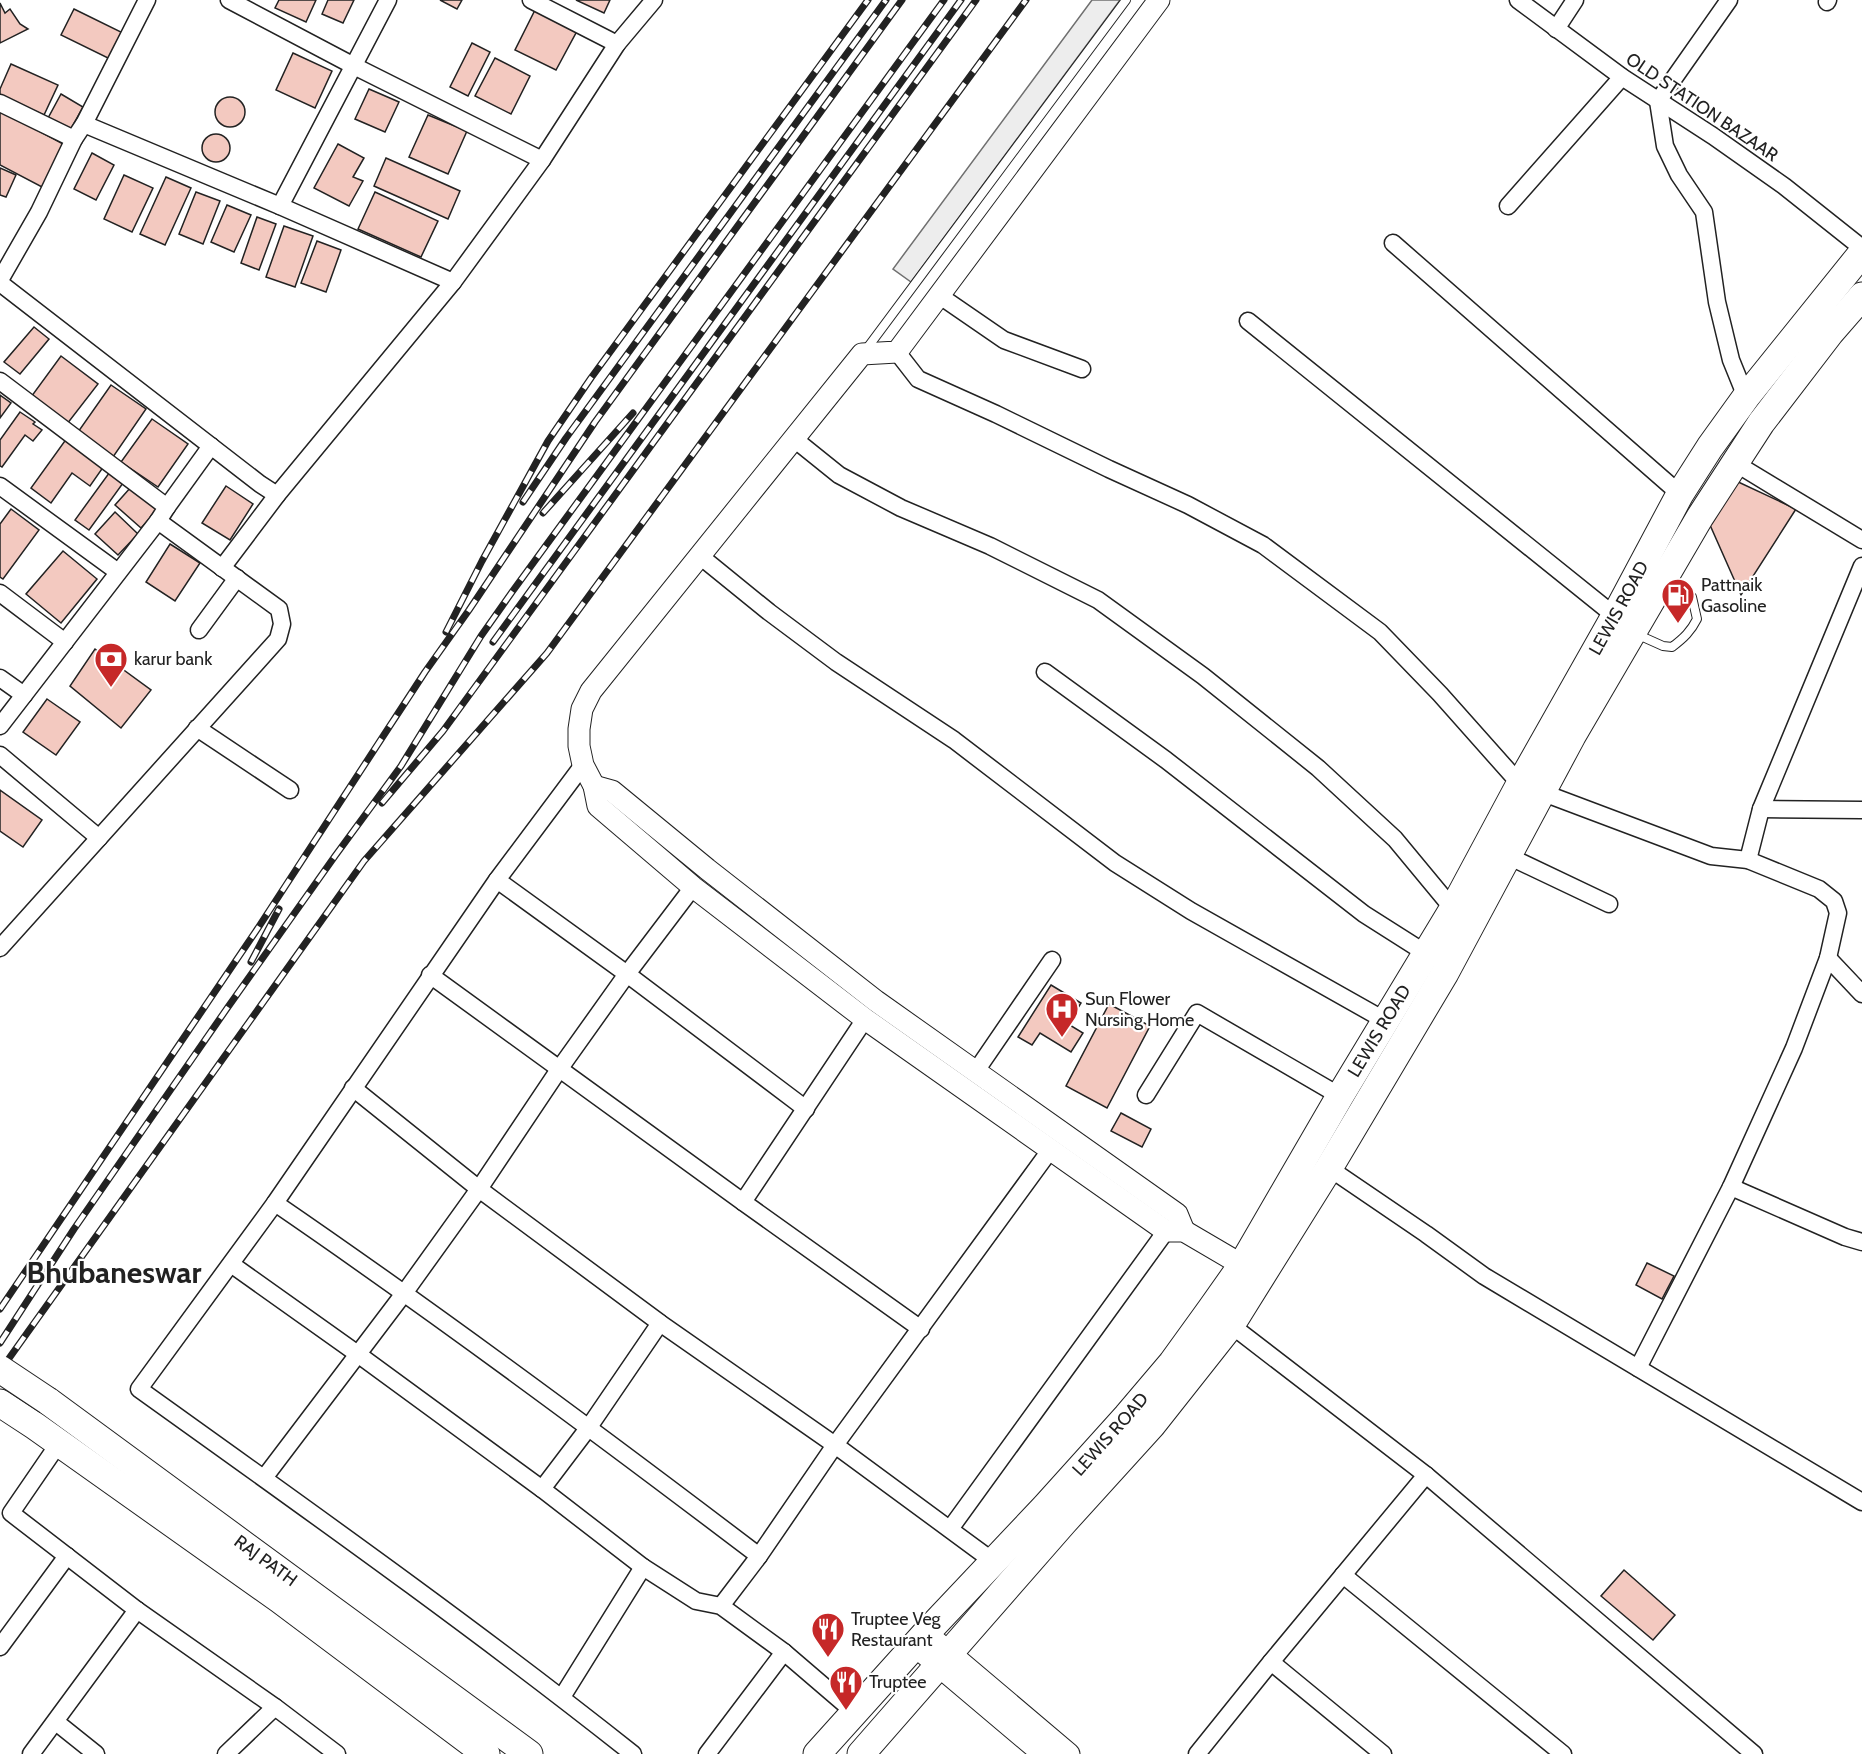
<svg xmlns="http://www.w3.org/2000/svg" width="1862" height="1754" font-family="Cabin,sans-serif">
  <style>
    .parking { fill: #ededed; stroke: #6f6f6f; stroke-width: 1.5 }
    .building { fill: #f3c9c0; stroke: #222; stroke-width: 1.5 }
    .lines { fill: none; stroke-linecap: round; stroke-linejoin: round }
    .service-casing { stroke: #222; stroke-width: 10 }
    .minor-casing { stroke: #222; stroke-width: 19 }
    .tertiary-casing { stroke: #222; stroke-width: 23 }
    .primary-casing { stroke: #222; stroke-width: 29 }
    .service { stroke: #fff; stroke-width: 8 }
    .minor { stroke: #fff; stroke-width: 16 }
    .tertiary { stroke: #fff; stroke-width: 21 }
    .primary { stroke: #fff; stroke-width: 27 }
    .rail-casing { stroke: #222; stroke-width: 7 }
    .rail { stroke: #fff; stroke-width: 4.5; stroke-dasharray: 14; stroke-linecap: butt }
    .primary-bridge-casing { stroke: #222; stroke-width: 29; stroke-linecap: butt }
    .primary-bridge { stroke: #fff; stroke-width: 27 }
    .labels { text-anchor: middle; stroke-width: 4.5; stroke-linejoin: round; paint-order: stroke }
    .street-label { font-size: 18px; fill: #222; stroke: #fff }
    .poi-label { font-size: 18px; fill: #222; stroke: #fff; text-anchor: start }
    .town-label { font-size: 30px; font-weight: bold; fill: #222; stroke: #fff }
  </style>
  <rect width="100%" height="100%" fill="#fff"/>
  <path class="parking" d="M1092,0h28l-209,282 -18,-13z"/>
  <g class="building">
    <path d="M279,0h37l-10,22 -31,-14z"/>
    <path d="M328,0h26l-11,23 -21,-9z"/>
    <path d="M440,0h22l-5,9z"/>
    <path d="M576,0h34l-6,13z"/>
    <path d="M0,3l5,10 5,-4 10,15 8,5 -28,14z"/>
    <path d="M74,9l49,24 -13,26 -49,-24z"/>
    <path d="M535,10l42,21 -21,39 -41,-20z"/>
    <path d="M472,43l18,9 -22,44 -18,-9z"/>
    <path d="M293,53l39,18 -17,37 -39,-18z"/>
    <path d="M495,58l35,18 -19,38 -36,-18z"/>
    <path d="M11,64l47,21 -14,30 -44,-19v-7z"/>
    <path d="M369,89l30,13 -14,30 -30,-13z"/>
    <path d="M61,94l22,13 -14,25 -22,-12z"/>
    <circle cx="230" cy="112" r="15"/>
    <path d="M0,110l65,35 -23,42 -42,-22z"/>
    <path d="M428,115l39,16 -19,43 -39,-17z"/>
    <circle cx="216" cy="148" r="14"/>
    <path d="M338,144l26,14 -11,19 10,4 -14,25 -35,-18z"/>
    <path d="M92,153l22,12 -18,35 -22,-11z"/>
    <path d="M386,158l74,33 -12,28 -74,-33z"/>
    <path d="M0,168l16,7 -10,22 -6,-2z"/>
    <path d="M124,175l29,13 -21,44 -28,-13z"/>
    <path d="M166,177l25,11 -26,57 -25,-11z"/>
    <path d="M196,192l24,9 -17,43 -24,-10z"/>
    <path d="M375,192l63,29 -17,36 -63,-28z"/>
    <path d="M227,205l24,10 -17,37 -23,-10z"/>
    <path d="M257,217l19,7 -17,46 -18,-7z"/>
    <path d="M284,226l29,10 -18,51 -29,-10z"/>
    <path d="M317,241l24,9 -15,42 -25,-9z"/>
    <path d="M34,327l15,12 -29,35 -16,-12z"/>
    <path d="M61,356l37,28 -31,40 -36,-27z"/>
    <path d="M111,385l35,24 -33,48 -35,-25z"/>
    <path d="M0,395l11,8 -11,15z"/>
    <path d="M20,412l15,10 -2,2 9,6 -9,11 -8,-6 -23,32 -2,-1v-26z"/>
    <path d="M152,419l36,25 -30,43 -37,-25z"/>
    <path d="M67,438l37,28 -14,20 -18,-13 -21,30 -20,-15z"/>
    <path d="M112,469l14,10 -37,51 -14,-10z"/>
    <path d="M1734,480l62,29 -55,86 -31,-70z"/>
    <path d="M226,486l27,18 -23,36 -28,-17z"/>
    <path d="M131,487l26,23 -16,18 -26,-23z"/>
    <path d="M11,509l28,21 -36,49 -3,-2v-53z"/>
    <path d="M115,512l23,22 -20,21 -23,-21z"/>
    <path d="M170,544l30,19 -25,38 -29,-19z"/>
    <path d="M63,551l34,28 -36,44 -35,-29z"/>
    <path d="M95,649l56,41 -30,38 -51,-42z"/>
    <path d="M47,699l33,23 -24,33 -33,-23z"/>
    <path d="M0,790l42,30 -19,27 -23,-16z"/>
    <path d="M1051,985l30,18 -13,21 15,9 -12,19 -31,-19 -8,12 -14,-8z"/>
    <path d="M1109,1004l41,22 -43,82 -41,-22z"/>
    <path d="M1121,1113l30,16 -9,18 -31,-16z"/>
    <path d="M1647,1263l27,13 -12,23 -26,-14z"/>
    <path d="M1624,1570l51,45 -22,25 -52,-44z"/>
  </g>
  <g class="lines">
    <defs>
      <g id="service">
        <path d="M865,351l261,-351"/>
        <path d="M1634,633l29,13 9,1c12,-9 19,-16 25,-28l-5,-22 -24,-19"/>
      </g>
      <g id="minor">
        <path d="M229,0l125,66 188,94"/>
        <path d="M531,0l86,44"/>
        <path d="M1518,0l104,77 91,59 71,50 78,62"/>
        <path d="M1729,0l-71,101 7,45 14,29 25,37 13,90 14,58 15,37"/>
        <path d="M1827,2l1,-2"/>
        <path d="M1556,29l19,-29"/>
        <path d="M0,103l74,36"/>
        <path d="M84,124l196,82 173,76"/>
        <path d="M280,206l108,-206"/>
        <path d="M1508,206l114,-129"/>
        <path d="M1393,243l287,251"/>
        <path d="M0,280l39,-68 35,-73 10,-15 63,-124"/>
        <path d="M0,283l260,201 17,11"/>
        <path d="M940,296l64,44 78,29"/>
        <path d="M1248,321l367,295"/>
        <path d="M897,352l21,27 78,35 113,55 79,36 75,40 117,87 60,62 80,90"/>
        <path d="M0,381l167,126 -9,14"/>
        <path d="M793,438l46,37 62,33 89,38 108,54 105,76 115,92 77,71 58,70"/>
        <path d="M1735,463l127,77"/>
        <path d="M0,486l118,86"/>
        <path d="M167,507l44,-61"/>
        <path d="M700,556l69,56 67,50 118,78 161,123 76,48 195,110"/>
        <path d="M222,568l55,-73 176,-213 89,-122 75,-116 37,-44"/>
        <path d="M0,593l65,49"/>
        <path d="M199,630l38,-52"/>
        <path d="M1045,672l121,88 198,154 63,40"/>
        <path d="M0,678l24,17"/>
        <path d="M0,726l158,-205 121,88 3,15 -4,15 -278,309"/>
        <path d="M197,728l93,62"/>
        <path d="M0,755l99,83"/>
        <path d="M583,765l-86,115 -222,323 -136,186c166,119 334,238 494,365"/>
        <path d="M1541,792l170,64 37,4 71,29 15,12 4,12 -10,45 -34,90 -63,139 -93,181"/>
        <path d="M1761,809l101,1"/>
        <path d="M1508,856l101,48"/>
        <path d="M1748,860l13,-51 101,-243"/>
        <path d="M497,880l130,94 179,135"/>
        <path d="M1828,958l34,36"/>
        <path d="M430,975l313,227 178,127"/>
        <path d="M976,1071l76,-111"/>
        <path d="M353,1088l126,101 181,134 175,122 159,117"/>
        <path d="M1146,1095l51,-82 143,83"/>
        <path d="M1329,1168l97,66 58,42 378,226"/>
        <path d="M1731,1187l114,50 17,5"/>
        <path d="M743,1202l122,-183"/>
        <path d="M275,1203c165,113 325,232 484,353"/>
        <path d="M231,1264l128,91 183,134"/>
        <path d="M1231,1325l195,150 328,279"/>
        <path d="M59,1443l-48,70 126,97 138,97 62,47"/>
        <path d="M264,1478l141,-186 74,-103 81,-121 67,-94 66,-87"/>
        <path d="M950,1529l216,-298"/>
        <path d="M643,1567l-101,-78 47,-62 71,-104"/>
        <path d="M1343,1575l220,179"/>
        <path d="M721,1606l38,-50 76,-111 216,-296"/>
        <path d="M0,1647l67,-91"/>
        <path d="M1271,1662l112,92"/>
        <path d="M562,1697l81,-130 53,34 25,5 63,46"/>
        <path d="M56,1722l40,32"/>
        <path d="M31,1754l106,-144"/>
        <path d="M226,1754l49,-47"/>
        <path d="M707,1754l77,-102 70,60"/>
        <path d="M1197,1754l74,-92 155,-187"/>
      </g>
      <g id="tertiary">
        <path d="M1159,0l-262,352 -35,2 -271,337 -9,18 -3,20v17l4,19 11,21 4,20 95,81 172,132 301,212h18l58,34"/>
        <path d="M594,786l18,5 95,78 169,132 301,213 7,17"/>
        <path d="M926,1633l143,121"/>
        <path d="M915,1646l128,108"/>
      </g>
      <g id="primary">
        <path id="s1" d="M48,1401l481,353"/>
        <path d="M0,1403l35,23 244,173 207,155"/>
        <path id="s2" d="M817,1754l109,-121 119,-126 82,-91 45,-53 39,-54 31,-44 98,-169 113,-187 67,-125 95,-168 65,-122 30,-47 36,-50 116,-144"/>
        <path d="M861,1754l202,-231 89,-98 79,-100 98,-157 116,-195 127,-237 128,-219 61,-94 69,-90 32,-37"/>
      </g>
    </defs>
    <use href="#service" class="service-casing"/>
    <use href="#minor" class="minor-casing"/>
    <use href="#tertiary" class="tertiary-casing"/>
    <use href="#primary" class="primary-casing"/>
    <use href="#service" class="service"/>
    <use href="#minor" class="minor"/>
    <use href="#tertiary" class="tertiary"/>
    <use href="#primary" class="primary"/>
    <defs>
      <g id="rail">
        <path d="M523,502l43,-64 320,-438"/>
        <path d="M543,513l90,-100"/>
        <path d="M446,632l36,-71 66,-120 43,-63 277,-378"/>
        <path d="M493,642l468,-642"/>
        <path d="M382,803l61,-72 533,-731"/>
        <path d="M251,962l28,-53"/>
        <path d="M0,1309l256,-378 169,-259 44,-62 126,-188 307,-422"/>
        <path d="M0,1343l74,-114 154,-222 107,-151 66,-90 80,-130 31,-44 432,-592"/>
        <path d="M0,1371l364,-510 183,-208 479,-653"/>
      </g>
    </defs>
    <use href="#rail" class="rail-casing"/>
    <use href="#rail" class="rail"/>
    <defs>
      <path id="primary-bridge" d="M0,1369l48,32"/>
    </defs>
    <use href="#primary-bridge" class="primary-bridge-casing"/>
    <use href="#primary-bridge" class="primary-bridge"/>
  </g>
  <defs>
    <symbol id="fuel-pin" viewBox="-11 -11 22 30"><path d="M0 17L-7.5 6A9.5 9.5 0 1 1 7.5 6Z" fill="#c62828" stroke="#fff"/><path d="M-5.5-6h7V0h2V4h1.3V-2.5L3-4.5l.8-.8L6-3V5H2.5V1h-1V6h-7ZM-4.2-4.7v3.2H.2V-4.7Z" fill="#fff"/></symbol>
    <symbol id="bank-pin" viewBox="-11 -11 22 30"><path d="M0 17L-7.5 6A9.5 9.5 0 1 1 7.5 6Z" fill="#c62828" stroke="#fff"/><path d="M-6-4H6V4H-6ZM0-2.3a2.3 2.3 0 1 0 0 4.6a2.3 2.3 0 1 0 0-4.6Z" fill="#fff"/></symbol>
    <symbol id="hospital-pin" viewBox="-11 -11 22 30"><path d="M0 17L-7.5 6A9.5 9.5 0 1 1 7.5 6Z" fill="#c62828" stroke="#fff"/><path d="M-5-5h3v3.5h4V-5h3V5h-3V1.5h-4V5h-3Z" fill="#fff"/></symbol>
    <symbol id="restaurant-pin" viewBox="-11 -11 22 30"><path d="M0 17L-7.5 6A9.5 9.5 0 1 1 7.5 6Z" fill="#c62828" stroke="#fff"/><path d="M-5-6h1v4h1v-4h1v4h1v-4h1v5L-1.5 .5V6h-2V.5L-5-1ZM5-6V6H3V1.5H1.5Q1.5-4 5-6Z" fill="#fff"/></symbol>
  </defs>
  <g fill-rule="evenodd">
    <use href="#fuel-pin" x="1659" y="576" width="38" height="52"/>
    <use href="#bank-pin" x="92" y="640" width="38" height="52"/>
    <use href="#hospital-pin" x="1043" y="990" width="38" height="52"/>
    <use href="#restaurant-pin" x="809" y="1610" width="38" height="52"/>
    <use href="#restaurant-pin" x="827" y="1663" width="38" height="52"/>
  </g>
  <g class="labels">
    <g class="street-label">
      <text transform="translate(1702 107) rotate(34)" y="6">OLD STATION BAZAAR</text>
      <text dy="6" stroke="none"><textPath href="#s2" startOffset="1406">LEWIS ROAD</textPath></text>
      <text dy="6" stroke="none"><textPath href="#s2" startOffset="920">LEWIS ROAD</textPath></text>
      <text dy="6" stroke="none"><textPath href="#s2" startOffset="434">LEWIS ROAD</textPath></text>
      <text dy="6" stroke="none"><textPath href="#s1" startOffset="270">RAJ PATH</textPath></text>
    </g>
    <g class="poi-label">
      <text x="1701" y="591">Pattnaik<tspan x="1701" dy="21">Gasoline</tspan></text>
      <text x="134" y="665">karur bank</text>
      <text x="1085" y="1005">Sun Flower<tspan x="1085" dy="21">Nursing Home</tspan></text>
      <text x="851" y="1625">Truptee Veg<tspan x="851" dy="21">Restaurant</tspan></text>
      <text x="869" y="1688">Truptee</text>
    </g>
    <g class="town-label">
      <text x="114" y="1283">Bhubaneswar</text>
    </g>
  </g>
</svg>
